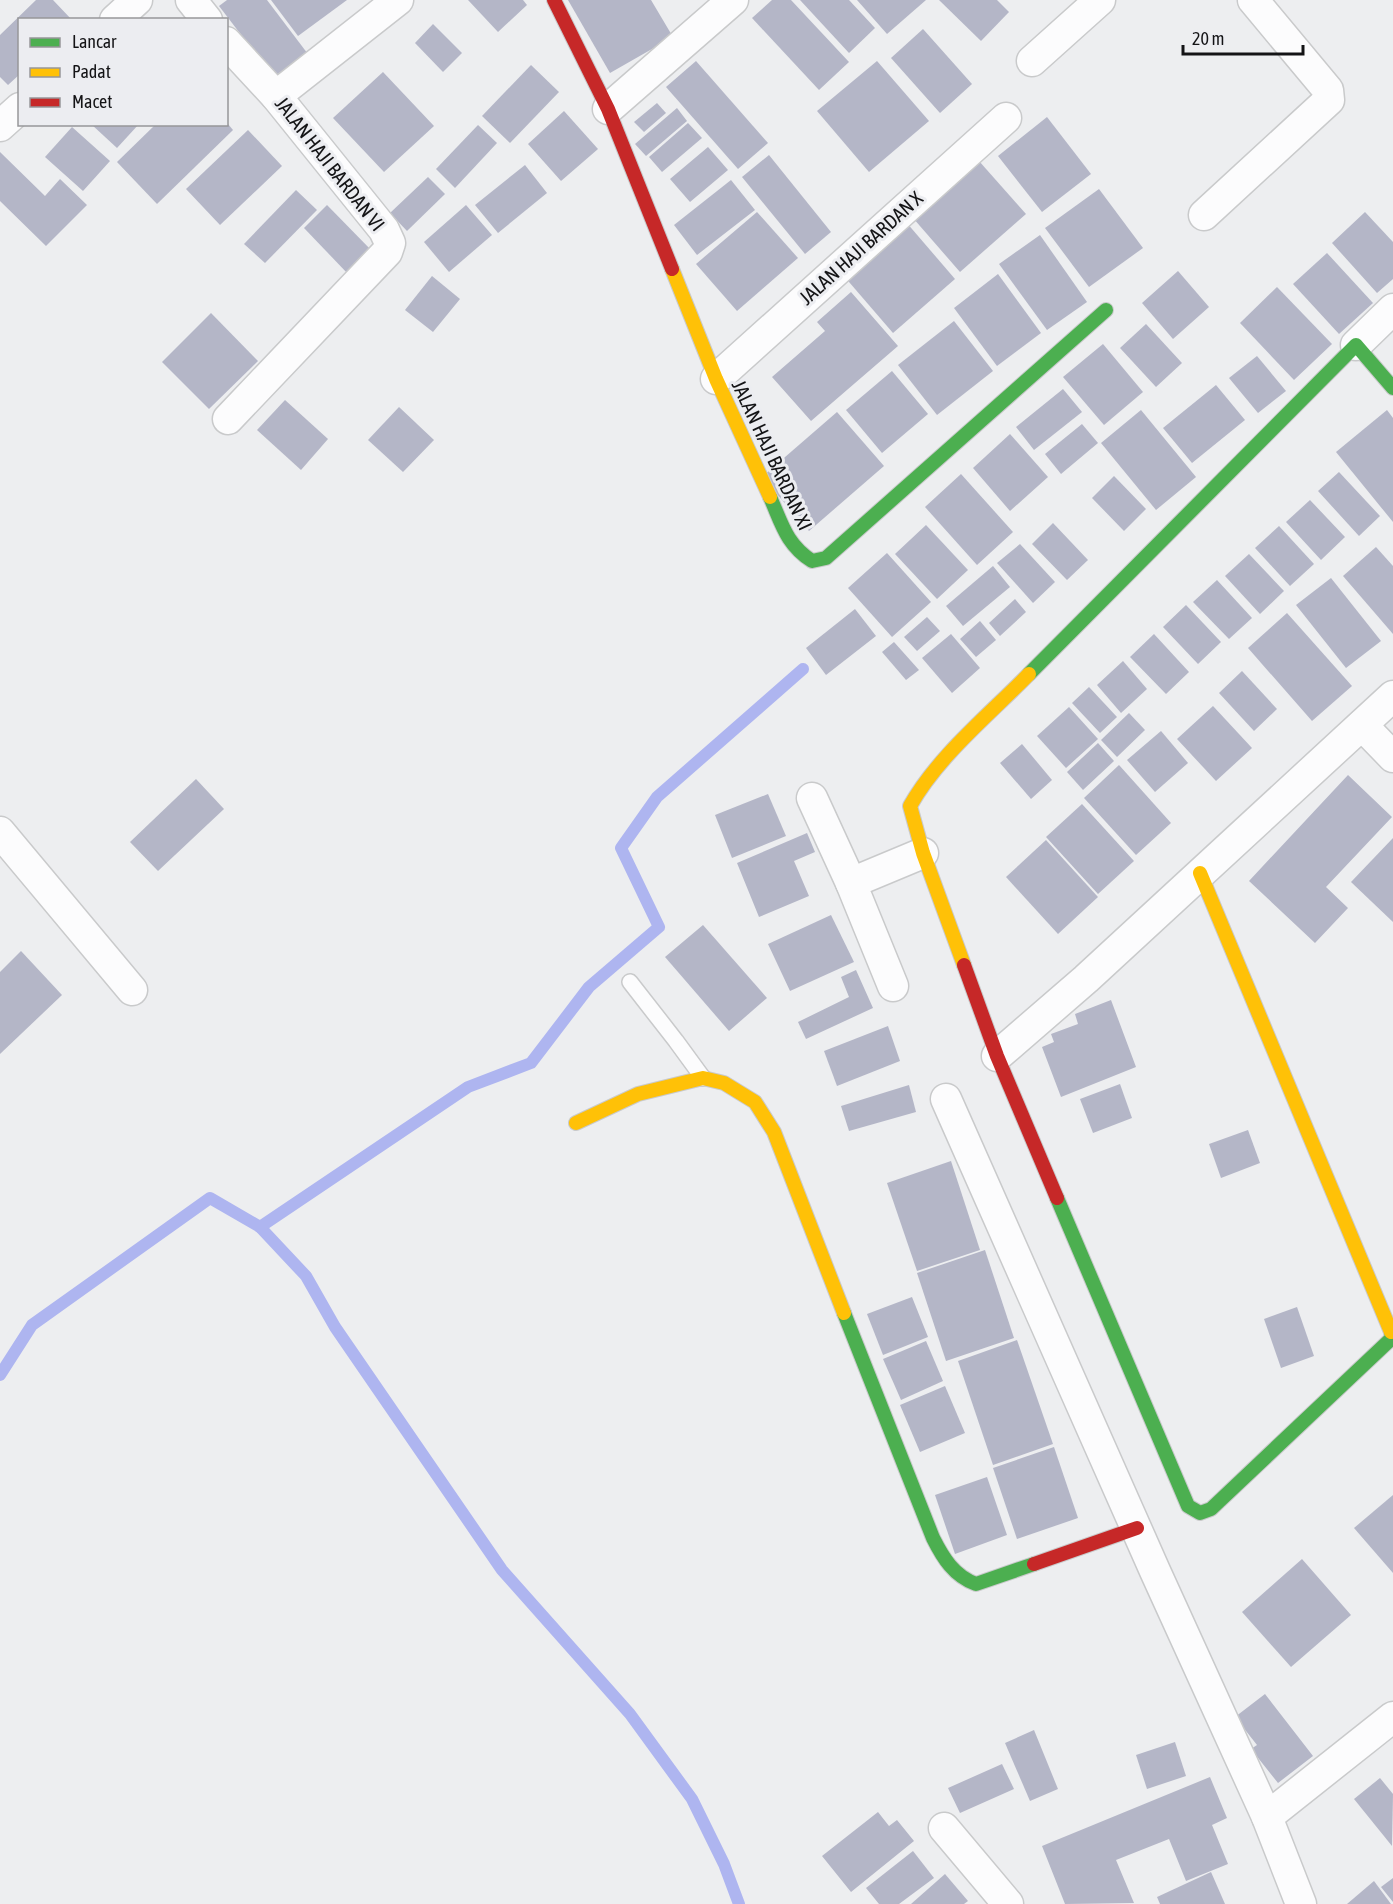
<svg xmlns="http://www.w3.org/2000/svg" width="1393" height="1904" font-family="'Asap Condensed',sans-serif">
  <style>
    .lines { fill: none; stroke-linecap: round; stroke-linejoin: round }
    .stream { stroke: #aeb5f0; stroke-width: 12 }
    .building { fill: #b4b6c7 }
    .lane-casing { stroke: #c9cacb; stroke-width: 18 }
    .street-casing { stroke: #c9cacb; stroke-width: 33 }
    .fast-casing { stroke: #c9cacb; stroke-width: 16 }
    .slow-casing { stroke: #c9cacb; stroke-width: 16 }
    .jam-casing { stroke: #c9cacb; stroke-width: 16 }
    .lane { stroke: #fcfcfd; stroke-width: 15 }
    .street { stroke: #fcfcfd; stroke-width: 30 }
    .fast { stroke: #4caf50; stroke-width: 14 }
    .slow { stroke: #ffc107; stroke-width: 14 }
    .jam { stroke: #c62828; stroke-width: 14 }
    .labels { text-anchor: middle; stroke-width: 6; stroke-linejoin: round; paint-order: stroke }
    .street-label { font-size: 20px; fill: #141416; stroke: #ecedf1 }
  </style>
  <rect width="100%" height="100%" fill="#edeef0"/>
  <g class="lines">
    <g class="stream">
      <path d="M260,1227l46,49 29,51 167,243 128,144 62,85 32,65 15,40"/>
      <path d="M0,1375l32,-50 178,-127 50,29 208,-140 63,-24 58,-76 70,-60 -38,-79 36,-51 146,-128"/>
    </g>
  </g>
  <g class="building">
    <path d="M36,0h17l19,20h-52v54l-12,11 -8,-8v-42z"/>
    <path d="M227,0h40l47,62 -33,25 -62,-81z"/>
    <path d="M271,0h76l-49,36z"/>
    <path d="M468,0h55l4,5 -29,27z"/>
    <path d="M568,0h83l22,37 -63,36z"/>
    <path d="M772,0h19l58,62 -30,28 -67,-72z"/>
    <path d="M800,0h49l26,28 -26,25z"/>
    <path d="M857,0h69l-39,34z"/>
    <path d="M939,0h58l12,12 -28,29z"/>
    <path d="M433,24l29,29 -19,19 -28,-29z"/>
    <path d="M923,29l49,55 -32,29 -49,-55z"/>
    <path d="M696,61l72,82 -30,26 -72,-82z"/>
    <path d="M877,61l52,60 -60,51 -52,-61z"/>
    <path d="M531,65l28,27 -49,51 -28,-27z"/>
    <path d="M383,72l51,54 -50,46 -51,-54z"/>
    <path d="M657,103l9,10 -22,19 -10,-10z"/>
    <path d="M677,108l10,13 -41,35 -11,-12z"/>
    <path d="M564,111l34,38 -37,32 -33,-37z"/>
    <path d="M1047,117l44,57 -49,38 -44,-56z"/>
    <path d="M688,123l14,15 -40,34 -13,-15z"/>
    <path d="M91,124h48l-22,24z"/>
    <path d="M156,124h72l5,6 -76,74 -40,-42z"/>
    <path d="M478,125l19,18 -42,45 -19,-19z"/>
    <path d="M72,127l38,34 -27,30 -38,-34z"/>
    <path d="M248,130l34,36 -62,59 -34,-36z"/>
    <path d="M708,147l20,23 -38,32 -20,-23z"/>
    <path d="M0,152l45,44 15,-17 27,26 -41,41 -46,-45z"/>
    <path d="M769,155l62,77 -26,22 -63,-77z"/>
    <path d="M979,161l47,53 -66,58 -47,-54z"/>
    <path d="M525,165l22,28 -49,40 -23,-28z"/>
    <path d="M428,177l17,17 -38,37 -17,-18z"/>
    <path d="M731,180l24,30 -58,45 -23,-30z"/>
    <path d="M1099,189l44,59 -54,39 -44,-59z"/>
    <path d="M296,190l21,20 -52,53 -21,-19z"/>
    <path d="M327,205l46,47 -24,23 -45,-47z"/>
    <path d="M466,205l26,30 -43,37 -25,-30z"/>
    <path d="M757,212l41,46 -61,53 -41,-47z"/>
    <path d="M1365,212l28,30v37l-16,14 -45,-50z"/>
    <path d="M906,222l49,57 -62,54 -50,-58z"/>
    <path d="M1040,235l47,67 -40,28 -48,-66z"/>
    <path d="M1327,253l46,50 -34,31 -46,-50z"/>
    <path d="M1178,271l31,36 -36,32 -31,-36z"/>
    <path d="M998,274l43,59 -44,33 -43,-58z"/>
    <path d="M432,276l28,23 -27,33 -28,-22z"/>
    <path d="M1277,287l55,57 -38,36 -54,-57z"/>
    <path d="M851,292l47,54 -87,75 -39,-44 53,-46 -8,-9z"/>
    <path d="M211,313l47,48 -49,48 -47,-47z"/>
    <path d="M954,321l39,50 -56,44 -39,-50z"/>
    <path d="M1146,324l36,39 -26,24 -36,-39z"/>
    <path d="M1103,344l40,48 -39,33 -41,-48z"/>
    <path d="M1257,356l29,35 -28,22 -29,-35z"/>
    <path d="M892,371l36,43 -46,39 -36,-43z"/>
    <path d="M1216,385l29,35 -53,43 -29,-35z"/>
    <path d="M1063,389l19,23 -48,38 -18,-23z"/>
    <path d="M285,400l43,39 -27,31 -44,-40z"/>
    <path d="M399,407l35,33 -31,32 -35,-32z"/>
    <path d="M1141,410l55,67 -40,33 -55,-67z"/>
    <path d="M1387,410l6,8v104l-57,-70z"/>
    <path d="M837,412l47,54 -75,65 -47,-54z"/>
    <path d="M1082,424l16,19 -37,31 -16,-20z"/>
    <path d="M1010,434l38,43 -38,34 -37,-43z"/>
    <path d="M1339,472l41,44 -21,20 -41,-45z"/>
    <path d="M961,474l52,58 -36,33 -52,-58z"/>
    <path d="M1114,476l32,33 -22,22 -32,-33z"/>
    <path d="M1310,500l35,37 -24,23 -35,-38z"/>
    <path d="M1053,523l35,37 -21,20 -35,-36z"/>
    <path d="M926,525l42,45 -31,29 -42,-45z"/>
    <path d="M1279,526l35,38 -24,22 -35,-38z"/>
    <path d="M1020,544l35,38 -22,21 -36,-40z"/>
    <path d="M1376,547l17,19v68l-50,-58z"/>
    <path d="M887,553l44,49 -39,35 -44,-49z"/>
    <path d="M1249,554l35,37 -24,23 -35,-38z"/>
    <path d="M993,566l17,21 -47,39 -17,-20z"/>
    <path d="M1331,578l50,63 -35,27 -50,-63z"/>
    <path d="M1217,580l35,38 -23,21 -36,-37z"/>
    <path d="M1015,599l11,13 -26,24 -11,-13z"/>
    <path d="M1186,605l35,37 -23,22 -35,-37z"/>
    <path d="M855,609l21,27 -50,39 -20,-27z"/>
    <path d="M1287,613l65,73 -40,35 -64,-73z"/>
    <path d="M927,617l13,14 -23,20 -13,-14z"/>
    <path d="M980,621l16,19 -20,17 -16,-18z"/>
    <path d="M951,634l29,34 -28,25 -30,-35z"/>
    <path d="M1154,634l35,38 -23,22 -36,-37z"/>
    <path d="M894,642l25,28 -13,10 -24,-28z"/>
    <path d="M1123,661l24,28 -26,24 -24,-28z"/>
    <path d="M1242,671l35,38 -23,22 -35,-38z"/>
    <path d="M1089,687l28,30 -17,16 -28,-30z"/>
    <path d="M1213,706l39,42 -36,33 -39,-42z"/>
    <path d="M1069,707l29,32 -32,29 -29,-32z"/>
    <path d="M1129,713l16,17 -28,27 -16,-17z"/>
    <path d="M1161,731l27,32 -33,29 -28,-32z"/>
    <path d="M1098,743l16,18 -31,29 -16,-18z"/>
    <path d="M1022,744l30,36 -21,19 -31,-36z"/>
    <path d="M1119,765l52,58 -35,32 -52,-57z"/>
    <path d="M1348,775l44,42 -66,70 22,21 -33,35 -66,-62z"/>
    <path d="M196,779l28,30 -66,62 -28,-29z"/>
    <path d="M768,794l18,42 -54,22 -17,-43z"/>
    <path d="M1082,804l52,57 -36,33 -52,-57z"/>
    <path d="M807,833l8,19 -21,9 15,35 -50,21 -22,-54z"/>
    <path d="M1393,838v84l-42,-40z"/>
    <path d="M1046,840l52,57 -40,37 -52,-57z"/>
    <path d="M831,915l23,47 -64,29 -22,-47z"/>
    <path d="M703,925l64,73 -38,33 -64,-74z"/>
    <path d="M21,951l41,44 -62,59v-82z"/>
    <path d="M856,970l17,38 -67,31 -8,-17 51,-25 -8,-20z"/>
    <path d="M1111,1000l25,67 -75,30 -19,-50 12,-5 -3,-8 27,-10 -3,-10z"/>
    <path d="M888,1026l12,35 -63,25 -13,-35z"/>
    <path d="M1120,1084l12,34 -39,15 -13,-34z"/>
    <path d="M909,1085l7,27 -67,19 -8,-25z"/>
    <path d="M1248,1130l12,33 -39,15 -12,-34z"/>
    <path d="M951,1161l29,89 -63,21 -30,-88z"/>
    <path d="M985,1250l29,88 -68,23 -29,-88z"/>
    <path d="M912,1297l16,40 -45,18 -16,-41z"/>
    <path d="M1297,1307l17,49 -33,12 -17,-49z"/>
    <path d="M1017,1340l36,104 -60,21 -35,-104z"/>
    <path d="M926,1341l17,40 -42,19 -18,-41z"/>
    <path d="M945,1386l20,47 -45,19 -20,-47z"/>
    <path d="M1054,1447l24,71 -61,21 -24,-71z"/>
    <path d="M987,1477l20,58 -52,19 -20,-59z"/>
    <path d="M1393,1495v78l-39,-45z"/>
    <path d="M1302,1559l49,56 -60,52 -49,-55z"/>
    <path d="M1265,1694l48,62 -35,27 -27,-34 6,-4 -22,-28z"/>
    <path d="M1034,1730l24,59 -28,12 -25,-58z"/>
    <path d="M1175,1742l11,34 -39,13 -11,-34z"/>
    <path d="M1002,1764l12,25 -54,24 -12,-25z"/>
    <path d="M1210,1777l17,41 -15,7 16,39 -42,17 -17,-42 -53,21 18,43 -69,1 -23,-58z"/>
    <path d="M1380,1778l13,16 -1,52 -38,-47z"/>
    <path d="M878,1812l11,14 8,-6 17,21 -63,51 -29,-36z"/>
    <path d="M913,1851l21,27 -35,26h-20l-13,-16z"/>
    <path d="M1211,1872l14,32h-65l-3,-7z"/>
    <path d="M945,1874l23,27 -4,3h-53z"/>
    <path d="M1393,1878v24l-12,-15z"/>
    <path d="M1374,1881l17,23h-44z"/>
  </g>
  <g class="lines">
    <defs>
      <path id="lane" d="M630,982l46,59 27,37"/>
      <g id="street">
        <path d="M191,0l16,20"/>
        <path d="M115,20l22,-20"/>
        <path d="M226,42l50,54 108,134 6,13 -3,9 -159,167"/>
        <path d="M1032,61l68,-61"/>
        <path d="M276,96l122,-96"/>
        <path d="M608,109l125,-109"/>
        <path d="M0,126l20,-18"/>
        <path d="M1204,215l125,-115 -1,-10 -75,-90"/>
        <path d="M1356,345l37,-36"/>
        <path d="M716,379l290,-261"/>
        <path d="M1362,725l31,32"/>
        <path d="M812,798l39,85"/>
        <path d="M0,832l132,158"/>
        <path d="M893,986l-42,-103 72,-30"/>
        <path d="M997,1056l89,-77 307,-283"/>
        <path d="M946,1099l209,472 112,246 34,87"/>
        <path d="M1267,1817l126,-100"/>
        <path d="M944,1828l64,76"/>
      </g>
      <g id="fast">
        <path d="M770,497c12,27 16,47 42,64l14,-3 280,-248"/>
        <path d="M1029,674l327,-329 37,43"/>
        <path d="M1057,1198l131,308 12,7 11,-4 182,-172 -2,-5"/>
        <path d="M844,1313l89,225c10,20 21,38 43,46l58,-20"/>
      </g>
      <g id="slow">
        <path d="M672,269l44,110 54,118"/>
        <path d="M1200,873l191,459"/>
        <path d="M964,965l-41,-112 -13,-47c28,-50 79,-91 119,-132"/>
        <path d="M576,1123l62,-29 65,-16 21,5 31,19 19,30 70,181"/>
      </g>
      <g id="jam">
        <path d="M554,0l54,109 64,160"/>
        <path d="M964,965l33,91 60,142"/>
        <path d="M1034,1564l103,-36"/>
      </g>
    </defs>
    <use href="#lane" class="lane-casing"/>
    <use href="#street" class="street-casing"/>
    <use href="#fast" class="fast-casing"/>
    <use href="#slow" class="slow-casing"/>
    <use href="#jam" class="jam-casing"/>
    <use href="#lane" class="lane"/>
    <use href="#street" class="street"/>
    <use href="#fast" class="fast"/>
    <use href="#slow" class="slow"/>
    <use href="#jam" class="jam"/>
  </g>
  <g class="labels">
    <g class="street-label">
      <text transform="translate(330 164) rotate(52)" y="7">JALAN HAJI BARDAN VI</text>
      <text transform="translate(861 248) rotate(-42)" y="7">JALAN HAJI BARDAN X</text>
      <text transform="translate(772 455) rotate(65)" y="7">JALAN HAJI BARDAN XI</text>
    </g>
  </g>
  <rect x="18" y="18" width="210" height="108" fill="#ecedf1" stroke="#969699" stroke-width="1.5"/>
  <rect x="30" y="38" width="30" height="9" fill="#4caf50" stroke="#969699" stroke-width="1.5"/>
  <text x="72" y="48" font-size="18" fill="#141416">Lancar</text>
  <rect x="30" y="68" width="30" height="9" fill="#ffc107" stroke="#969699" stroke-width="1.5"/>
  <text x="72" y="78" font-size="18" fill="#141416">Padat</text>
  <rect x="30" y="98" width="30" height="9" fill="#c62828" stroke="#969699" stroke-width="1.5"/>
  <text x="72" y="108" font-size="18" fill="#141416">Macet</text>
  <path d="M1183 45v9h120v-9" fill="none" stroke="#141416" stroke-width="3"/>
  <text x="1192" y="45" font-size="18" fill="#141416" stroke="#ecedf1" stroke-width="4.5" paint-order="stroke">20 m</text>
</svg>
